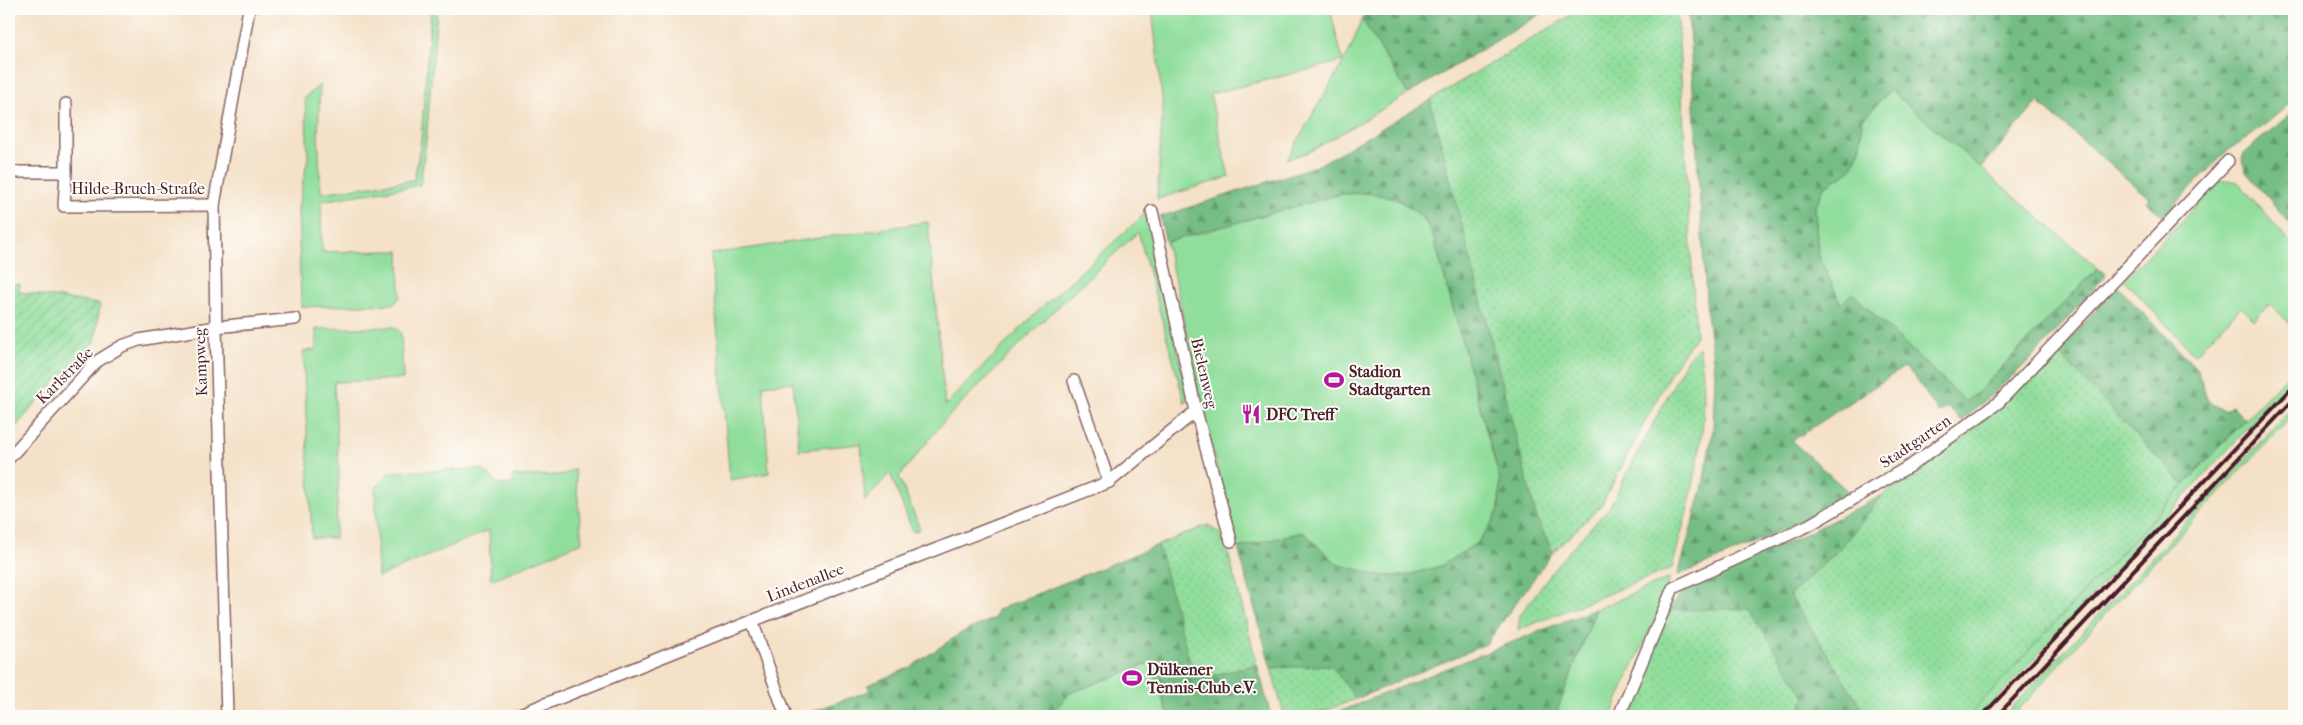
<svg xmlns="http://www.w3.org/2000/svg" width="2303" height="725" font-family="'IM FELL French Canon',serif">
  <style>
    .grass { fill: #91de9c; stroke: #6e7e64 }
    .forest { fill: url(#forest-firs); stroke: #5f6e58 }
    .park { fill: url(#park-dots); stroke: #6e7e64 }
    .garden { fill: url(#garden-furrows); stroke: #6e7e64 }
    .lines { fill: none; stroke-linecap: round; stroke-linejoin: round }
    .street-casing { stroke: #866362; stroke-width: 14 }
    .street { stroke: #fff; stroke-width: 11 }
    .rail { stroke: #4a1f2b; stroke-width: 4 }
    .labels { text-anchor: middle; stroke-width: 4; stroke-linejoin: round; paint-order: stroke }
    .street-label { font-size: 16px; fill: #4a1f2b; stroke: #fdfcf7 }
    .poi-label { font-size: 16px; font-weight: bold; fill: #4a1f2b; stroke: #fdfcf7; text-anchor: start }
  </style>
  <defs>
    <pattern id="forest-firs" width="22" height="20" patternUnits="userSpaceOnUse" patternTransform="scale(1.25)"><rect width="22" height="20" fill="#74bd84"/><path d="M5 1l3.5 6h-7zM16 11l3.5 6h-7z" fill="#61996c"/></pattern>
    <pattern id="park-dots" width="8" height="8" patternUnits="userSpaceOnUse" patternTransform="scale(1.25)"><rect width="8" height="8" fill="#91de9c"/><path d="M2 2h.1M6 6h.1" fill="none" stroke="#7fbe87" stroke-width="1.8" stroke-linecap="round"/></pattern>
    <pattern id="garden-furrows" width="10" height="10" patternUnits="userSpaceOnUse" patternTransform="scale(1.25)"><rect width="10" height="10" fill="#91de9c"/><path d="M-1 1l2-2M0 10L10 0M9 11l2-2" fill="none" stroke="#7fbe87"/></pattern>
  </defs>
  <rect width="100%" height="100%" fill="#fdfcf7"/>
  <filter id="ink" filterUnits="userSpaceOnUse"><feTurbulence type="fractalNoise" baseFrequency=".02" numOctaves="2"/><feDisplacementMap in="SourceGraphic" scale="10" xChannelSelector="R" yChannelSelector="G"/><feConvolveMatrix kernelMatrix="1 2 1 2 8 2 1 2 1" color-interpolation-filters="sRGB"/></filter>
  <filter id="wash" filterUnits="userSpaceOnUse"><feTurbulence type="fractalNoise" baseFrequency=".0096" numOctaves="4" result="noise"/><feDisplacementMap in="SourceGraphic" scale="20" xChannelSelector="R" yChannelSelector="G"/><feGaussianBlur stdDeviation="1.12" result="paint"/><feColorMatrix in="noise" values="0 0 0 0 0 0 0 0 0 0 0 0 0 0 0 0 0 1.4 0 .05"/><feComposite in="paint" operator="in"/></filter>
  <g filter="url(#wash)">
    <rect width="100%" height="100%" fill="#f4e1c7"/>
    <g class="grass">
      <path d="M431,9h6l-11,132 -6,44 -99,16 1,51 77,-1 1,46 -6,7 -93,3 -3,-99 10,-51 -3,-60 15,-12 -2,50 3,58 93,-13 7,-39z"/>
      <path d="M1152,9h178l13,52 -133,33 19,83 -72,22 6,-92z"/>
      <path d="M1362,19l46,75 -97,57 -24,8 63,-109z"/>
      <path d="M1890,90l208,178 -119,123 -14,11 -113,-109 -11,12 -23,-51 -3,-45 9,-22 27,-17 9,-21 2,-29z"/>
      <path d="M2228,180l10,2 56,65v81l-24,-24 -16,16 -13,-13 -46,48 -71,-75 95,-98z"/>
      <path d="M1370,193c32,6 46,12 63,42l67,245 -1,29 -8,15 -14,19 -36,23 -37,10h-24l-43,-12 -34,-32 -65,16 -39,-150 -6,-37 -27,-119 175,-48z"/>
      <path d="M1148,211v10l40,176 -3,7 -47,-172 -91,85 -102,103 -46,57 21,52 -7,3 -23,-59 -25,28 -4,-57 -62,6 -6,-68 -30,3 6,88 -39,7 -19,-226 217,-32 17,183 94,-95z"/>
      <path d="M394,327l7,6 2,46 -69,3 5,92 -4,64h-23l-9,-187 13,-1v-21z"/>
      <path d="M2294,368v10l-313,338h-13z"/>
      <path d="M2294,406v8l-189,200 -92,102h-9z"/>
      <path d="M482,469l17,16 14,-1v-8l50,-1 12,-6 7,73 -91,38 -2,-50 -111,47 -3,-88 15,-17z"/>
      <path d="M1670,578c-15,48 -41,92 -59,138h-56l41,-107z"/>
      <path d="M1150,663l19,53h-120l21,-23z"/>
    </g>
    <g class="forest">
      <path d="M1367,9h182l-141,85 -46,-75z"/>
      <path d="M1688,9h606v91l-33,28 -33,22 -65,66 -17,-14 3,-4 -111,-96 -57,66 -91,-78 -28,30 -2,29 -9,21 -27,17 -9,22 3,45 23,50 11,-11 114,109 13,-11 119,-123 8,7 -76,85 -68,61 -15,-14 -8,6 -25,-37 -10,-9 -112,74 61,55 -117,56 -58,23 24,-85 11,-60 2,-57 -8,-58z"/>
      <path d="M1430,100l107,419 16,33 -67,92 -130,55 -25,-34 -60,3 -33,-120 65,-16 34,32 43,12h24l37,-10 36,-23 14,-19 8,-15 1,-29 -67,-245 -10,-18 -27,-19 -26,-5 -29,1 -175,48 -6,-25 159,-52z"/>
      <path d="M2294,111v117l-48,-56 -4,-12 2,-7z"/>
      <path d="M2117,286l80,83 11,32 16,10 8,-5 13,14 -61,65 -126,-132z"/>
      <path d="M1883,495l-44,55 -49,45 77,121h-69l7,-19 -137,-87 21,-26 113,-48z"/>
      <path d="M1158,545l37,135 62,-16 14,52h-102l-19,-53 -80,30 -21,23h-250l70,-25 -1,-6 43,-18 50,-34 34,-15 2,-8z"/>
      <path d="M1596,609l-41,107h-227l267,-107z"/>
    </g>
    <g class="park">
      <path d="M1581,9h96l19,327 -24,34 -71,136 -48,46 -16,-33 -107,-419z"/>
      <path d="M1699,347c15,75 -8,149 -27,221l-154,62 2,-15 40,-54 49,-53 78,-149z"/>
      <path d="M2058,353l126,132 -216,231h-101l-77,-121 49,-45 44,-55 61,-43 53,-43z"/>
      <path d="M1208,525l16,12 33,127 -62,16 -37,-135z"/>
      <path d="M1749,609l56,88 -7,19h-173l43,-106z"/>
      <path d="M1331,665l25,34c-25,9 -47,22 -73,12l-12,-43z"/>
    </g>
    <path class="garden" d="M9,283l11,1 -1,8 81,12 -5,37 -47,48 -39,46z"/>
  </g>
  <g filter="url(#ink)">
    <g class="lines">
      <defs>
        <g id="street">
          <path d="M9,172h57l-2,34 150,-1"/>
          <path d="M66,172v-68"/>
          <path d="M1152,211l44,200 35,130"/>
          <path d="M1074,381l35,101"/>
          <path d="M9,458l87,-96 26,-16 17,-6 77,-13 79,-8"/>
          <path d="M752,621l34,95"/>
          <path d="M227,716l-11,-389 -2,-122 35,-196"/>
          <path d="M515,716l237,-95 357,-139 87,-71"/>
          <path d="M1619,716l54,-128 136,-63 104,-61 86,-62 229,-241"/>
        </g>
      </defs>
      <use href="#street" class="street-casing"/>
      <use href="#street" class="street"/>
      <g class="rail">
        <path d="M1982,716l312,-330"/>
        <path d="M1997,716l297,-317"/>
      </g>
    </g>
  </g>
  <defs>
    <symbol id="stadium-bare" viewBox="-9 -9 18 18"><path d="M0-5a6.5 5 0 1 0 0 10a6.5 5 0 1 0 0-10ZM-3.5-1.8h7v3.6h-7Z" fill="#b5179e" stroke="#fdfcf7" stroke-width="2.5" paint-order="stroke"/></symbol>
    <symbol id="restaurant-bare" viewBox="-9 -9 18 18"><path d="M-5-6h1v4h1v-4h1v4h1v-4h1v5L-1.5 .5V6h-2V.5L-5-1ZM5-6V6H3V1.5H1.5Q1.5-4 5-6Z" fill="#b5179e" stroke="#fdfcf7" stroke-width="2.5" paint-order="stroke"/></symbol>
  </defs>
  <g fill-rule="evenodd">
    <use href="#stadium-bare" x="1320" y="366" width="28" height="28"/>
    <use href="#restaurant-bare" x="1237" y="400" width="28" height="28"/>
    <use href="#stadium-bare" x="1118" y="664" width="28" height="28"/>
  </g>
  <g class="labels">
    <g class="street-label">
      <text x="138" y="194">Hilde-Bruch-Straße</text>
      <text transform="translate(200 362) rotate(-92)" y="6">Kampweg</text>
      <text transform="translate(1205 373) rotate(77)" y="6">Bielenweg</text>
      <text transform="translate(64 375) rotate(-45)" y="6">Karlstraße</text>
      <text transform="translate(1915 441) rotate(-34)" y="6">Stadtgarten</text>
      <text transform="translate(805 582) rotate(-21)" y="6">Lindenallee</text>
    </g>
    <g class="poi-label">
      <text x="1349" y="377">Stadion<tspan x="1349" dy="18">Stadtgarten</tspan></text>
      <text x="1266" y="420">DFC Treff</text>
      <text x="1147" y="675">Dülkener<tspan x="1147" dy="18">Tennis-Club e.V.</tspan></text>
    </g>
  </g>
  <rect width="2303" height="725" fill="none" stroke="#fdfcf7" stroke-width="30"/>
</svg>
